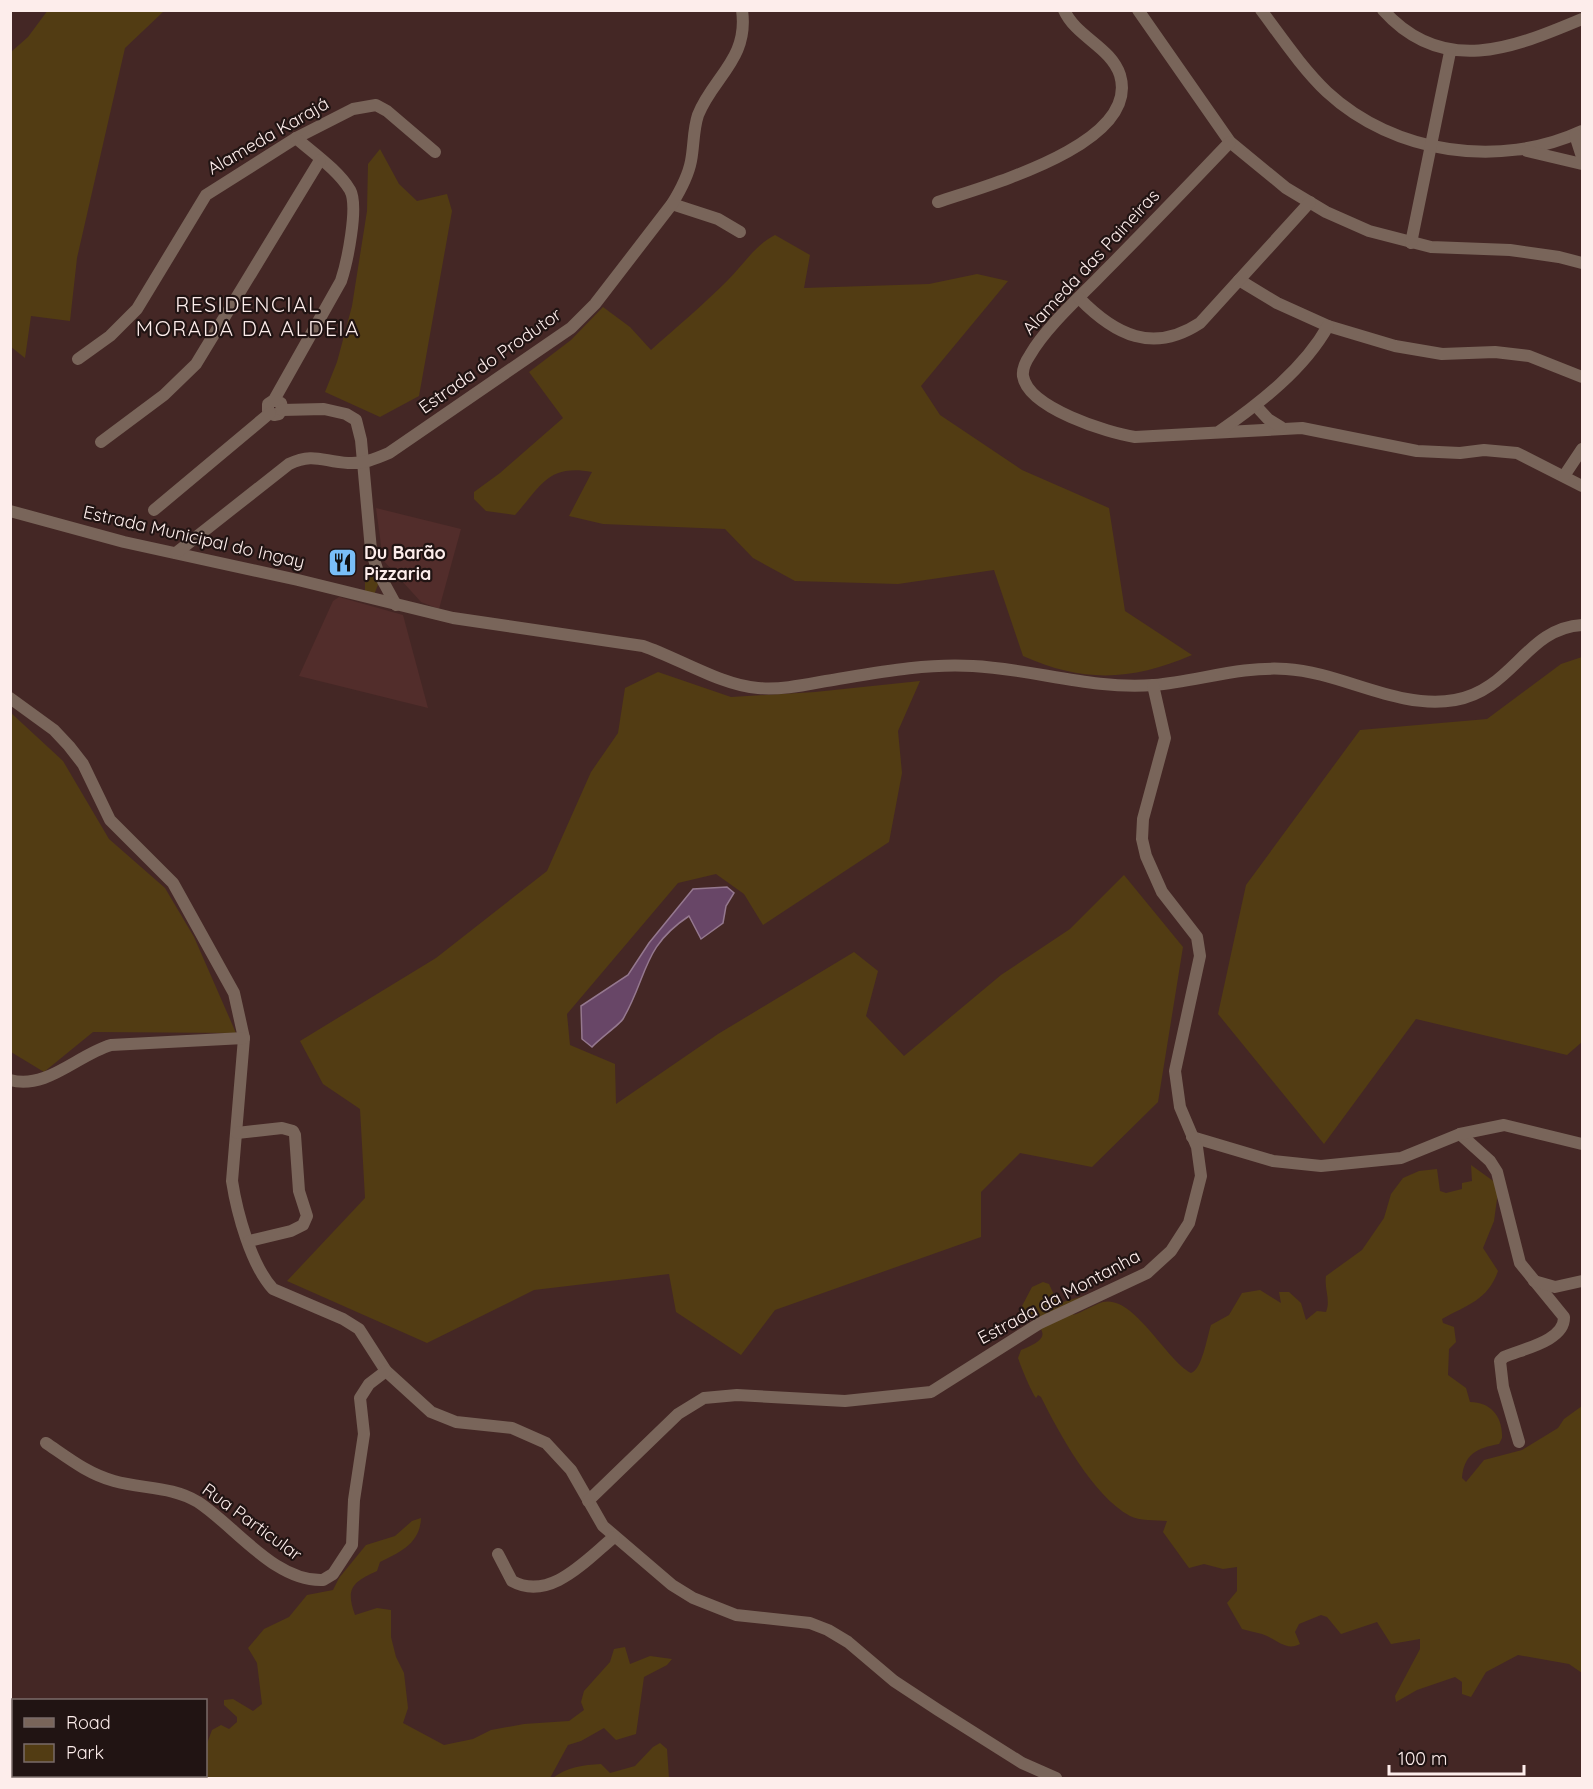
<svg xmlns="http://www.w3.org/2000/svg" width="1593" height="1789" font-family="Quicksand,sans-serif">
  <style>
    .built { fill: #522d2b }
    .green { fill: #523c13 }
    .water { fill: #684667; stroke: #95788f; stroke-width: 1.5 }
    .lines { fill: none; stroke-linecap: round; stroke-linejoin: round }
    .minor { stroke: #79655a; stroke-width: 12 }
    .labels { text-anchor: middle; stroke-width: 4.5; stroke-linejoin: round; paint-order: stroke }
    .street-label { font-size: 18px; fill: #fdedeb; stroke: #211413 }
    .poi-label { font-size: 18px; font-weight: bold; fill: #fdedeb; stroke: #211413; text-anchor: start }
    .quarter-label { font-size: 21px; letter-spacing: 1.5px; fill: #fdedeb; stroke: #211413 }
  </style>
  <rect width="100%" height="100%" fill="#442725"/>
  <g class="built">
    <path d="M376,508l85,21 -22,80 -18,-7 -38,-42z"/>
    <path d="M339,597l64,18 25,93 -129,-32 34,-75z"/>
  </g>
  <g class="green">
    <path d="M48,10l116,1 -39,37 -48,210 -7,63 -39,-5 -6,42 -15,-12 1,-294 17,-15z"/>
    <path d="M380,149l19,35 18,17 30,-7 5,17 -33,185 -39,21 -55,-25 12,-30 15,-56 15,-95 1,-47z"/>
    <path d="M775,235l35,20 -6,33 125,-4 48,-10 31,7 -87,105 19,29 82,55 87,38 16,103 67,44c-60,26 -109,28 -169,1l-29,-86 -96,14 -103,-3 -42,-23 -28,-29 -122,-5 -34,-8 23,-44c-44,-8 -50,13 -77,43l-29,-4 -12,-12v-7l26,-19 63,-55 -34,-46 42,-32 32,-33 27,20 21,23c26,-23 53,-46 77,-70 16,-16 27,-35 47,-45z"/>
    <path d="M371,571l8,11 -5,13 -9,-2v-11z"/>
    <path d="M1582,657v385l-15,13 -151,-36 -92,125 -106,-130 28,-129 114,-155 127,-11 74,-55z"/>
    <path d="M658,672l73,25 84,-5 105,-11 -22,50 4,42 -13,69 -126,83 -19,-31 -28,-20 -38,9 -111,131 3,31 45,19 1,40 102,-70 136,-82 24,19 -12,45 38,40 97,-81 69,-46 54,-54 59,72 -25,155 -66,65 -72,-14 -39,39v45l-206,73 -34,45 -65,-43 -7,-38 -135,16 -107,53 -140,-62 78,-83 -5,-89 -37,-25 -23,-43 136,-83 111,-87 44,-99 27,-39 7,-45z"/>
    <path d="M10,712l53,49 46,78 56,49 29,49 42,96 -143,-1 -49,40 -33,-20z"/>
    <path d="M1471,1165l32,23 -6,11 -3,22 -11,27 15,23c-10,29 -31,34 -56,48l1,4 11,4 2,15 -7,7 -1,26 18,13 4,14c21,0 33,15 32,36l-3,6c-22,4 -35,10 -37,34l4,4 18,-22 38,-10 36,-22 6,-9 18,-13v267l-13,-9 -51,-9 -32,17 -15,25 -9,-3v-12l-7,-5 -38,13 -21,12 -1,-6 25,-47v-10l-29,5 -14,-22 -36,12 -14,-17 -6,-2 -22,9 -4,8 5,12c-14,8 -25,-6 -38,-10 -7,-2 -14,-3 -20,-5l-15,-26 10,-12v-24l-14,2 -19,-5 -15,4 -26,-36 4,-11c-11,-1 -28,0 -37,-5 -37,-20 -71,-83 -89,-119l-3,-2 -2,3c-5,-7 -15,-31 -18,-40l3,-8c41,-16 13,-23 1,-44l10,-19 11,-5 6,2 7,15 7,3 51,-15 -37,22 -4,6c10,-3 20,-10 30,-13 31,-7 62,57 88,71 11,-3 16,-36 20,-48l18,-10 13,-22 18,-3 21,13 -2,-11h10l12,11 5,17 11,-9 9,1c5,-12 -2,-23 0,-36l36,-26 22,-32 7,-24 12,-16 16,-7 18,-2 3,22 6,2 16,-4v-6l10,-2z"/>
    <path d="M421,1518c-1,25 -20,34 -41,44l-3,9c-24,11 -32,17 -22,44l22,-7 14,2v27l5,20 8,16 4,35 -5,15 41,22 29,-6 18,-9 33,-6 45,-3 15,-11 -3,-8 3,-11 26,-29 4,-13 11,-2 5,17 20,-8 22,3 -5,6 -23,12 -8,57 -20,6 -12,-12 -23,13 -13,4 -18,33h-406l1,-2h61v-30l6,-16 9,-5 8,4 8,-7v-5l-13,-12v-5l9,-1 20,12 9,-7 -5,-41 -9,-15 16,-19 25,-12 18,-22 26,-5 6,-12 27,-33 29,-9 17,-15z"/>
    <path d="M660,1743l7,6 2,29h-116c14,-11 30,-13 48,-14l9,9 25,-7 18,-19z"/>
  </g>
  <path class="water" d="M727,887l7,6 -8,13 -3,17 -22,16 -12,-23c-47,31 -41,60 -66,103 -3,5 -25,21 -31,28l-10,-8 -1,-33 47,-31 21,-32 44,-54z"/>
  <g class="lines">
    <g class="minor">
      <path d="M1138,10l92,132 56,46 40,24 43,19 62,16 79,3 49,7 23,6"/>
      <path d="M1261,10c21,28 41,58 66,82 67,62 173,77 255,39"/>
      <path d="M1383,10c60,67 130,38 199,9"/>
      <path d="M1575,135l7,22"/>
      <path d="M1230,142c-42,44 -84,88 -127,131 -23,24 -56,53 -73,82 -4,6 -8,13 -7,21 5,32 85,57 112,61l167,-9 115,23 43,2 24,-3 33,3 65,33"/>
      <path d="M1527,151l55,13"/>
      <path d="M938,202c46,-16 203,-57 182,-127 -9,-28 -44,-38 -56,-65"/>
      <path d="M672,204l46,15 22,13"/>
      <path d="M1411,243l39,-191"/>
      <path d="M1239,280l38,23 51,23 67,20 47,8 53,-2 34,4 53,21"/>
      <path d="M1079,298c36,37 74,56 121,25l110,-121"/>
      <path d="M78,359l32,-23 27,-27 69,-114 90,-57 57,-29 23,-4 11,6 48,41"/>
      <path d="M274,400l7,3 1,5 -3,6 -5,1 -6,-4v-7l6,-4 67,-119c6,-18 18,-75 9,-91 -12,-20 -37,-37 -54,-52"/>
      <path d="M1256,406l12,13 13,8"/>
      <path d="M282,410l42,-1 22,5 10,6 5,20 10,110 7,22 18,33"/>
      <path d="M1220,431c40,-28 84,-62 108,-105"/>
      <path d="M101,442l63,-47 32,-31 124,-204"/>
      <path d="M1564,476l18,-27"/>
      <path d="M154,510l116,-97"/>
      <path d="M10,511l114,31 174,38 155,38 190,28c35,12 80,40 115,42 23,2 46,-3 68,-7 49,-8 98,-18 147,-15 61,3 119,24 181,19 44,-4 87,-19 132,-16 56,3 111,41 169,31 58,-10 71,-72 127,-75"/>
      <path d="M176,553l113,-89c25,-12 34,-2 59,-1 15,1 27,-4 41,-10l182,-125 24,-24 77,-100c8,-13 16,-27 19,-43 3,-15 2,-31 7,-46 15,-38 51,-56 44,-105"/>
      <path d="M10,698l44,32 15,16 14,18 27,56 63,63 61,110 10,45 -12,143c5,32 19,84 41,108l70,30 16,10 27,42 45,41 25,10 56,6 34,15 25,27 32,56 69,59 21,13 43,17 74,8 18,7 20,12 46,39 44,29 84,53 34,15"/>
      <path d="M10,1080c37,10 67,-25 101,-35l133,-7"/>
      <path d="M237,1133l45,-5 11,3 2,4 4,56 8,25 -4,9 -12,6 -42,10"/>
      <path d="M1460,1134l30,27 7,11 23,91 44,54c1,24 -42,32 -60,40l-4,4 3,26 16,55"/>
      <path d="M1192,1137l81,24 48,5 80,-8 59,-24 44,-9 78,19"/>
      <path d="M1534,1281l21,6 27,-6"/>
      <path d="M46,1443c22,15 42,31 68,38 28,8 58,5 84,21 38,25 77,80 125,78l10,-6 19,-29 2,-45 10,-66 -4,-36 9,-14 17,-13"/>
      <path d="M588,1501l90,-87 26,-16 33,-3 108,6 86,-9 109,-69 107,-50 24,-22 18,-28 12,-47 -4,-29 -17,-40 -5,-36 25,-115 -3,-19 -35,-45 -16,-36 -4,-17 1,-20 22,-81 -12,-53"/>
      <path d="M498,1554l14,27c38,21 74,-21 102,-44"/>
    </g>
  </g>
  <defs>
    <symbol id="restaurant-square" viewBox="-11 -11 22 22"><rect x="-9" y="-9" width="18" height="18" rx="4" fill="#79bff8" stroke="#211413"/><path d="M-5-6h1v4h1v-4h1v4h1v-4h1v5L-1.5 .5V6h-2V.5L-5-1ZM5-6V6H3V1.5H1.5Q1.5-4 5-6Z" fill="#111"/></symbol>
  </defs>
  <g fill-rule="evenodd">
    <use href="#restaurant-square" x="326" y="546" width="33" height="33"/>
  </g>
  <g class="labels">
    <g class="street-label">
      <text transform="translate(268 136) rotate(-30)" y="6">Alameda Karajá</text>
      <text transform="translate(1091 262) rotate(-47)" y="6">Alameda das Paineiras</text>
      <text transform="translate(490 361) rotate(-35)" y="6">Estrada do Produtor</text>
      <text transform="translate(194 537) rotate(13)" y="6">Estrada Municipal do Ingay</text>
      <text transform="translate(1059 1297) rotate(-28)" y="6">Estrada da Montanha</text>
      <text transform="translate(252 1522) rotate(36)" y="6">Rua Particular</text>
    </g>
    <g class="poi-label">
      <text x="364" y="559">Du Barão<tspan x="364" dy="21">Pizzaria</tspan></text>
    </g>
    <g class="quarter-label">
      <text x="248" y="312">RESIDENCIAL<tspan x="248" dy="24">MORADA DA ALDEIA</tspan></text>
    </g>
  </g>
  <rect width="1593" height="1789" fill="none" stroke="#fdedeb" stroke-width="24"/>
  <rect x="12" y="1699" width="195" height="78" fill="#211413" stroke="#796b69" stroke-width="1.5"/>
  <rect x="24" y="1718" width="30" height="9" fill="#79655a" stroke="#796b69" stroke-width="1.5"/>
  <text x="66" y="1729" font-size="18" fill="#fdedeb">Road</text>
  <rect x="24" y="1744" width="30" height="18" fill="#523c13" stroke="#796b69" stroke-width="1.5"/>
  <text x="66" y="1759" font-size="18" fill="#fdedeb">Park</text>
  <path d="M1389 1765v9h135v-9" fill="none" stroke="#fdedeb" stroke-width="3"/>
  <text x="1398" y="1765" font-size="18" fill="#fdedeb" stroke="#211413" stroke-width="4.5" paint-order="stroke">100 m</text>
</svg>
